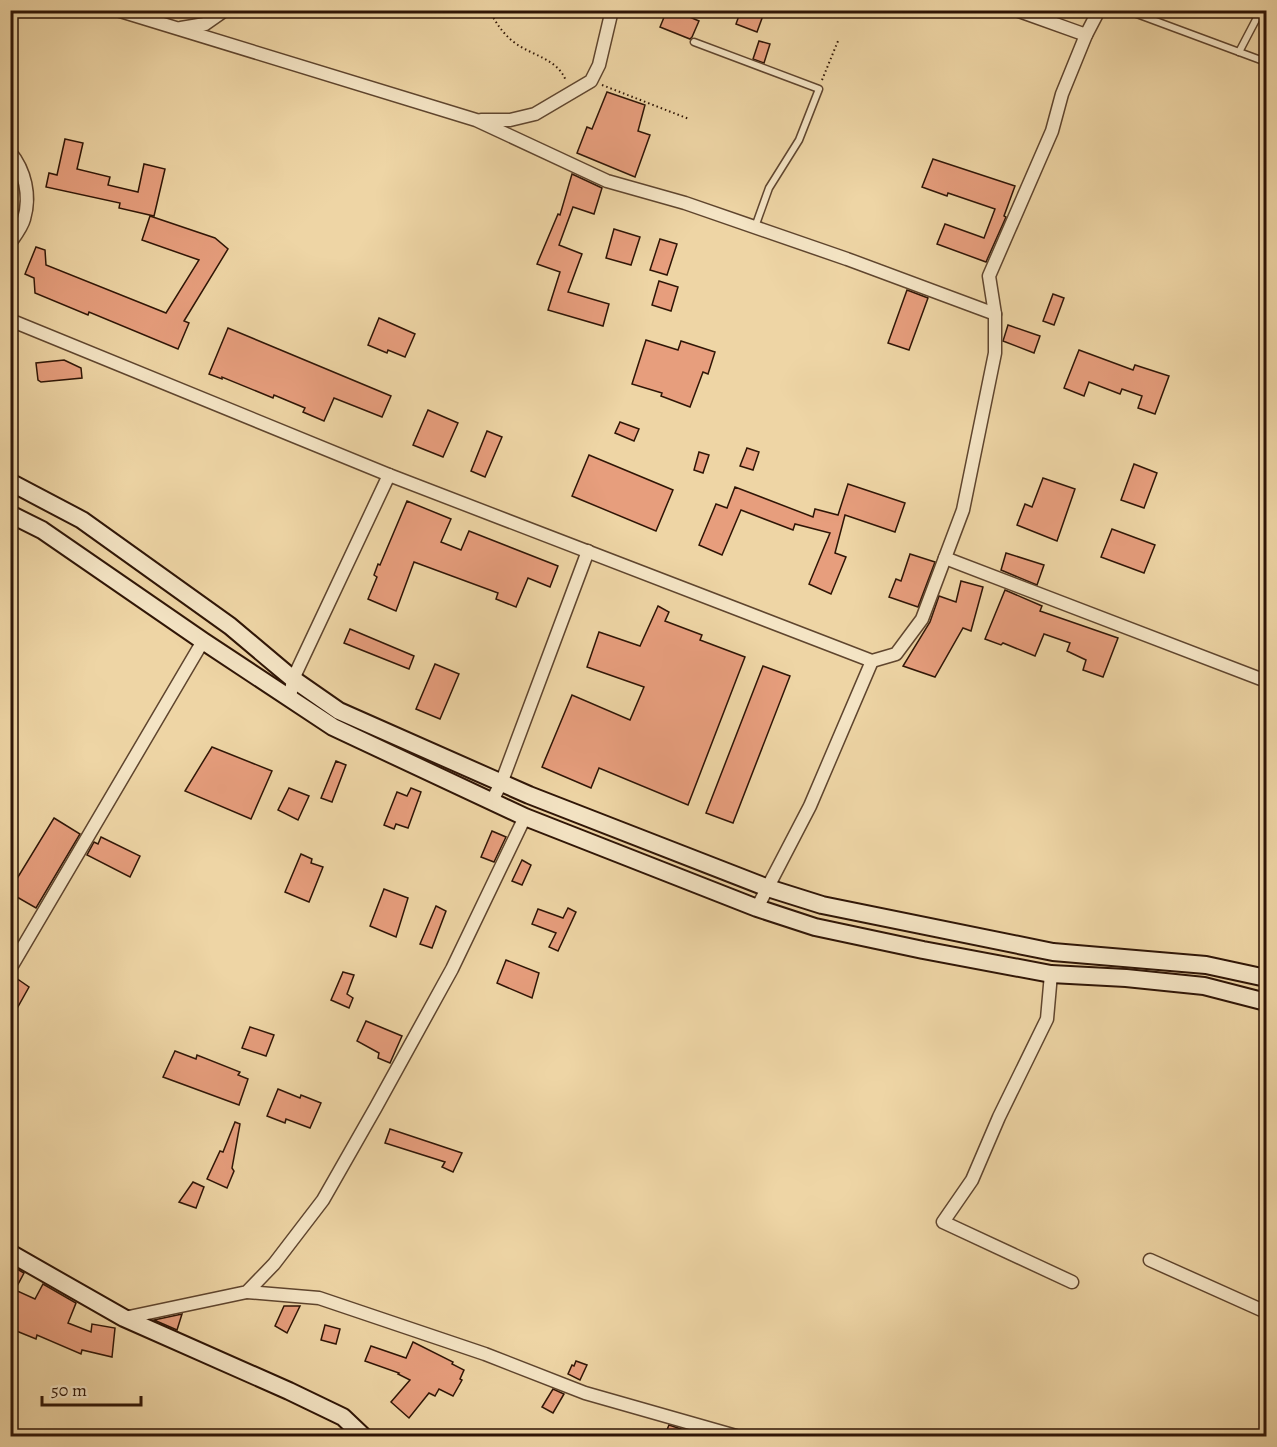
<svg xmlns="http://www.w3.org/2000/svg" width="1277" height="1447" font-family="Alegreya,serif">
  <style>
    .building { fill: #e79e7d; stroke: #2f1506; stroke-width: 1.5 }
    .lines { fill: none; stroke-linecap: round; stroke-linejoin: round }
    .lane-casing { stroke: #5f452e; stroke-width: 9 }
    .street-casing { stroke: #5f452e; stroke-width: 15 }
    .secondary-casing { stroke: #2f1506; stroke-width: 20 }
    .path { stroke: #2f1506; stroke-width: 2; stroke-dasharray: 1.5 3; stroke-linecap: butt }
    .lane { stroke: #f4e4c4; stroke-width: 6 }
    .street { stroke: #f4e4c4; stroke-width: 12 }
    .secondary { stroke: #f4e4c4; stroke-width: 16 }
  </style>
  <rect width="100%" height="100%" fill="#eed5a5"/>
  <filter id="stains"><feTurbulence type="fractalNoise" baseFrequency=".00333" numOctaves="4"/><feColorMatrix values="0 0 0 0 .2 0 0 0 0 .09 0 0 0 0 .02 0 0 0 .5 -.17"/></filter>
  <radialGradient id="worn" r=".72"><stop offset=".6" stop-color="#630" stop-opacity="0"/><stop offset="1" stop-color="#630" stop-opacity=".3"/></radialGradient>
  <g class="building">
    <path d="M667,10h6l26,11 -7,16 -2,2 -30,-12z"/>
    <path d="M741,10h24l-8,22 -21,-8z"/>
    <path d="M759,41l11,3 -6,19 -11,-4z"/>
    <path d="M607,92l38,13 -7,26 12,4 -15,42 -58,-24 10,-26 5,2z"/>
    <path d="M65,139l18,4 -6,26 33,8 -2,8 30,7 6,-28 21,5 -11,47 -35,-8 1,-5 -74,-16 3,-14 8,2z"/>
    <path d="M933,159l82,27 -11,30 2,1 -20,45 -49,-18 8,-20 39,14 11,-29 -47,-16 -1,3 -25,-9z"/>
    <path d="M572,174l30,14 -8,26 -21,-7 -14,38 23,9 -14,38 41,12 -6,22 -55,-16 12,-38 -23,-8 21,-50 2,1z"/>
    <path d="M150,216l65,22 13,11 -44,72 5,2 -11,26 -89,-37 -1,3 -53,-22 -1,-15 -9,-4 11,-27 9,3 1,15 120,48 33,-53 -57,-20z"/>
    <path d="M614,229l26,8 -9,28 -25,-7z"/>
    <path d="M660,239l17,5 -10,31 -17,-5z"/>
    <path d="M659,281l19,6 -7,24 -19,-6z"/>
    <path d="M907,290l21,8 -19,52 -21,-7z"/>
    <path d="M1053,294l11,4 -10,27 -11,-4z"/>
    <path d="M379,318l36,16 -10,23 -17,-7 -1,3 -19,-8z"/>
    <path d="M1008,325l32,11 -6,17 -31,-12z"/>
    <path d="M228,328l163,68 -9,21 -48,-19 -10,23 -21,-9 2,-4 -31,-13 -1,3 -51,-21v2l-13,-5z"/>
    <path d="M646,340l32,10 3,-9 34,11 -7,22 -5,-2 -13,35 -29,-11 1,-3 -30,-9z"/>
    <path d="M1079,350l54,20 2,-5 34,11 -14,38 -17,-6 4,-12 -20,-7 -2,5 -31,-12 -5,14 -20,-8z"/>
    <path d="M64,360l17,8 1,10 -41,4 -3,-2 -2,-17z"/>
    <path d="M428,410l30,13 -15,34 -30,-12z"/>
    <path d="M620,422l19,7 -5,12 -19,-8z"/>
    <path d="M487,431l15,6 -17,40 -14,-6z"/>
    <path d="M747,448l12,4 -6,18 -13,-4z"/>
    <path d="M699,452l10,3 -6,18 -9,-3z"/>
    <path d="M589,455l84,35 -17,41 -84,-35z"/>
    <path d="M1134,464l23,9 -13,35 -23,-8z"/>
    <path d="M1043,478l32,11 -18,52 -40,-16 8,-21 7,3z"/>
    <path d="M848,484l57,19 -10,29 -50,-17 -10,38 11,4 -15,37 -22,-10 21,-51 -35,-9 -2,6 -52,-20 -19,45 -23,-10 17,-41 11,4 8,-21 78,30 2,-8 23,6z"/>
    <path d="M407,501l44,18 -10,23 20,8 8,-19 89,35 -8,21 -22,-9 -12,29 -20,-8 2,-6 -84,-31 -18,49 -28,-12 9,-22 -3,-2 4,-11 2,1z"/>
    <path d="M1112,529l43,16 -11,28 -43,-16z"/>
    <path d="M1006,553l38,12 -7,20 -36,-15z"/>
    <path d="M910,554l25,8 -17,45 -29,-10 7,-18 5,2z"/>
    <path d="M961,581l22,6 -12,44 -8,-3 -28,49 -32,-11 27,-44 9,-26 17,6z"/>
    <path d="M1005,590l37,16 -2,5 78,27 -15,39 -20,-7 3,-10 -19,-9 3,-8 -26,-9 -9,22 -32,-13 -2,2 -16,-6z"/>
    <path d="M658,606l11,6 -4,9 37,14 -2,5 45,17 -57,148 -89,-37 -8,20 -49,-21 30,-72 58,25 14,-33 -57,-20 12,-35 41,14z"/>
    <path d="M350,629l64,27 -5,13 -65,-26z"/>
    <path d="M435,664l24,10 -19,45 -24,-10z"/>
    <path d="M763,666l27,10 -57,147 -27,-10z"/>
    <path d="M212,747l60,24 -21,48 -66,-28z"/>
    <path d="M336,761l10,4 -14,37 -11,-4z"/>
    <path d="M289,788l20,8 -11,24 -20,-10z"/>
    <path d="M411,788l10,4 -13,36 -12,-4 -2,5 -10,-4 13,-33 10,4z"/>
    <path d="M54,818l26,16 -44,74 -26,-15v-3z"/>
    <path d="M492,831l14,6 -12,25 -13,-5z"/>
    <path d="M101,837l39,19 -10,21 -43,-22 7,-13 4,2z"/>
    <path d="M301,854l11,5 -1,4 12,4 -14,35 -24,-10z"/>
    <path d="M522,860l9,5 -9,20 -10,-4z"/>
    <path d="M384,889l24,9 -12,39 -26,-11z"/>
    <path d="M436,906l10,5 -14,37 -12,-4z"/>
    <path d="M568,908l8,4 -18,39 -9,-4 7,-14 -24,-9 6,-15 25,9z"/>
    <path d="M506,960l33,13 -7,25 -35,-15z"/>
    <path d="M343,972l11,3 -7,19 6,4 -4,10 -18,-8z"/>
    <path d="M16,978l13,9 -19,34v-33z"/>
    <path d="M366,1021l36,15 -12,27 -12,-5 1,-5 -22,-12z"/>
    <path d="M250,1027l24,8 -8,21 -24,-8z"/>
    <path d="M175,1051l21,8 1,-4 43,17 -2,3 10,4 -9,26 -76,-28z"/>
    <path d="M278,1089l22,9 1,-3 20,8 -11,25 -24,-9 -1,4 -18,-7z"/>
    <path d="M235,1122l5,2 -8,44 2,3 -7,17 -20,-9 13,-28 3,1z"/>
    <path d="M390,1129l72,24 -9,19 -11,-5 3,-5 -60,-19z"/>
    <path d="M193,1182l11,5 -8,21 -17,-6z"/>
    <path d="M10,1265l14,8 -9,17 20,9 8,-15 33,19 -8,20 23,9 1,-8 23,4 -3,29 -30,-7 -1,4 -44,-19 -1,4 -22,-9 1,-2 -5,-2z"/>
    <path d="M284,1306h16l-13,27 -12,-7z"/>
    <path d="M182,1314l-5,16 -23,-10z"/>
    <path d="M325,1325l15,4 -4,15 -15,-4z"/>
    <path d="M413,1342l40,20 -1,2 12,6 -4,9 2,1 -9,16 -14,-7 -4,7 -6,-3 -20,25 -18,-16 19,-22 -12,-6 1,-1 -34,-12 6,-15 35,12z"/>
    <path d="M576,1361l11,4 -7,15 -12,-6 4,-9 2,1z"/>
    <path d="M553,1389l11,5 -11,19 -11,-6z"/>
    <path d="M669,1425l12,4 17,8h-34z"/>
  </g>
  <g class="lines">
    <defs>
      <g id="lane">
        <path d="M1126,10l140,52"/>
        <path d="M1224,10h6"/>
        <path d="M694,42l125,47 -20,51 -30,48 -14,39"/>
        <path d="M1239,52l22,-42"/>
      </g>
      <g id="street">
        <path d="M117,10l359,110 131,61 78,22 162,56 148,55"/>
        <path d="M1016,10l70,25"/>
        <path d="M181,28l24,-4 20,-14"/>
        <path d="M481,120h29l25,-6 56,-33 8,-16 13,-55"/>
        <path d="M10,152c15,18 21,44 14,67 -2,8 -9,17 -14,24"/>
        <path d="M10,320l379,155 483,186 24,-7 26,-35 41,-109 32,-157v-39l-6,-38 63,-145 10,-37 24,-59 13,-25"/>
        <path d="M945,558l321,123"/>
        <path d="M290,698l3,-19 96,-204"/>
        <path d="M492,801l10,-20 86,-230"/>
        <path d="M757,908l53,-102 62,-145"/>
        <path d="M10,969l193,-328"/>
        <path d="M1051,974l-4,45 -48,98 -27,63 -29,42 129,60"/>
        <path d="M1150,1260l116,52"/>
        <path d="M247,1292l72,6 166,56 100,39 151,43"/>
        <path d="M124,1318l123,-26 27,-28 49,-64 53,-93 76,-138 73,-152"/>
      </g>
      <g id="secondary">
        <path d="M10,482l72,38 148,106 63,53 46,32 190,84 239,93 54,17 231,47 153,13 60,13"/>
        <path d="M10,514l32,16 161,111 130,86 192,90 232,91 58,19 108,23 128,24 75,4 78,8 62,16"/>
        <path d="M10,1253l114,65 165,73 54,26 20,19"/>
      </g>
    </defs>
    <use href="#lane" class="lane-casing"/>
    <use href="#street" class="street-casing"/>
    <use href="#secondary" class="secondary-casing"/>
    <g class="path">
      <path d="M489,10c7,13 14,24 26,33 18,13 43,16 51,38"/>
      <path d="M822,80l16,-39"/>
      <path d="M602,85l87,34"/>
    </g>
    <use href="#lane" class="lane"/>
    <use href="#street" class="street"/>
    <use href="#secondary" class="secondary"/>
  </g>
  <rect width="1277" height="1447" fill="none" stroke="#eed5a5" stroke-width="36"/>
  <rect x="12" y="12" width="1253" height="1423" fill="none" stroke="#2f1506" stroke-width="3"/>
  <rect x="18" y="18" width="1241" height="1411" fill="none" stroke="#2f1506" stroke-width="1.5"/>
  <path d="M42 1396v9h99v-9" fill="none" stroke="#2f1506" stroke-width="3"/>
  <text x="51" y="1396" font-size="18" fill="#2f1506" stroke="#f4e4c4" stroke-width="4.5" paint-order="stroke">50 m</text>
  <rect width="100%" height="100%" filter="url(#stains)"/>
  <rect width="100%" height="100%" fill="url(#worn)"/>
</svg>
